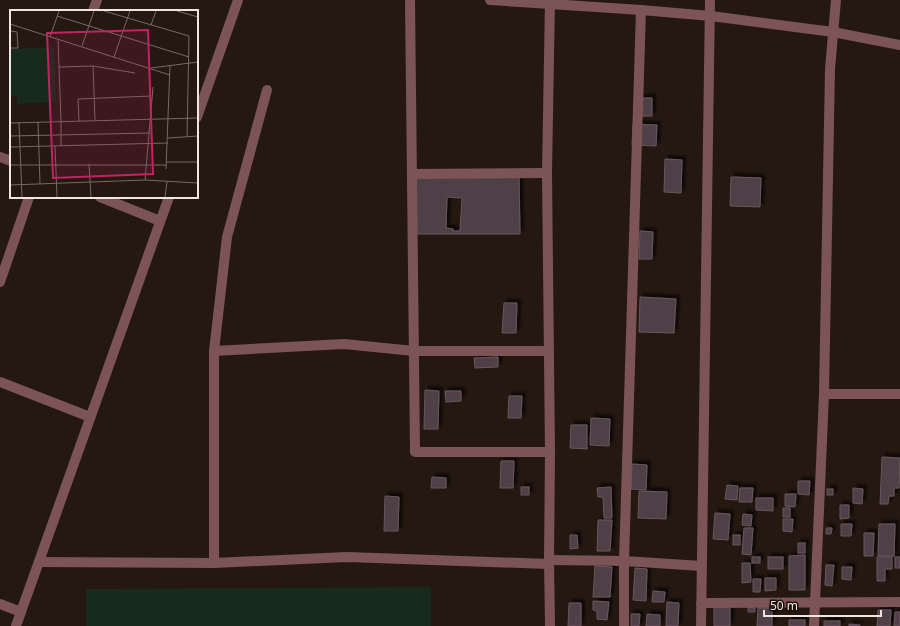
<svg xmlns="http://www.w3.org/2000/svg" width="900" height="626" font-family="'Noto Sans',sans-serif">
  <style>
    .green { fill: #182a1c }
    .building { fill: #4f3f46; stroke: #68575e; fill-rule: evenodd; filter: url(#shadow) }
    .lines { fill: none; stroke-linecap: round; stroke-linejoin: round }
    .minor { stroke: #7c5455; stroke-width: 10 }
    .inset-road { fill: none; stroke: #756a64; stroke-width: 1 }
    .view { fill: #c42262; fill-opacity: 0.15; stroke: #c42262; stroke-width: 2 }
    .inset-edge { fill: none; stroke: #efe6e1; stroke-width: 2 }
  </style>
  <defs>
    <filter id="shadow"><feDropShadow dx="3.5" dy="-3.5" stdDeviation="1" flood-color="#0009"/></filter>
  </defs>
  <rect width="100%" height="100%" fill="#241811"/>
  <path class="green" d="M431,587v39h-345v-37z"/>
  <g class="building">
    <path d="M640,98h12v18h-13z"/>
    <path d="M633,124l24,1 -1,21 -24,-1z"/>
    <path d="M665,159l17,1 -1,33 -17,-1z"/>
    <path d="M519,176l1,58h-103l-1,-57zM447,197l15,1 -2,33h-7v-2l-7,-1z"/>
    <path d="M731,177l30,1 -1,29 -30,-1z"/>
    <path d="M640,231l13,1 -1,27h-13z"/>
    <path d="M640,297l36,2 -2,34 -35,-1z"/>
    <path d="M504,303h13l-1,30h-14z"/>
    <path d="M498,357v10l-23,1 -1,-10z"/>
    <path d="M425,390l14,1 -1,38h-14z"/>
    <path d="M445,391h16v10l-15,1z"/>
    <path d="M509,396h13l-1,22h-13z"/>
    <path d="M591,418l19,1 -1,27 -19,-1z"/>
    <path d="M571,425h16v24l-17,-1z"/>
    <path d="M882,457l18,1 -1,30h-5v8h-5l-1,8h-8z"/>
    <path d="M501,461h13l-1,27h-13z"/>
    <path d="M632,464l15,1 -1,25 -15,-1z"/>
    <path d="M432,477l14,1v10h-15z"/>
    <path d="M798,481h12l-1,14 -11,-1z"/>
    <path d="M727,485l11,1 -1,14 -12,-1z"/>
    <rect x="521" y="487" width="8" height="8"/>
    <path d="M611,487l1,31h-8l-1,-21h-5l-1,-9z"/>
    <path d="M740,488h13l-1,14h-13z"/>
    <path d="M853,488l10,1 -1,15 -9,-1z"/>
    <rect x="827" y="489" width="6" height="6"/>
    <path d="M639,491l28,1 -1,27 -28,-1z"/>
    <path d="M785,494h11l-1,13 -10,-1z"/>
    <path d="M385,496l14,1 -1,34h-14z"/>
    <path d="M756,498h17v13l-17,-1z"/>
    <path d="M840,505h9v13l-9,1z"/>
    <rect x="783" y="508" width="7" height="9"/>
    <path d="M715,513l15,1 -2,26 -15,-1z"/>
    <path d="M743,514l9,1 -1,11 -9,-1z"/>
    <path d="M783,519h10l-1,13 -9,-1z"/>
    <path d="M598,520h14l-2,31h-13z"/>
    <path d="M841,524h11l-1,12h-10z"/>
    <path d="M879,524h16l-1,32h-16z"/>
    <path d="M744,528h9l-2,27 -9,-1z"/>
    <path d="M826,528h6l-1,6h-5z"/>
    <path d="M864,533h10l-1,23h-9z"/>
    <path d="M570,535h7l1,13 -8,1z"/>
    <rect x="733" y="535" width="7" height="10"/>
    <rect x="798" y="543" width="7" height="10"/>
    <path d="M805,555v35h-16v-34z"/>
    <rect x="752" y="557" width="8" height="6"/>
    <rect x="768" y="557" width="15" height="12"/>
    <path d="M877,557h15v12h-7v12h-8z"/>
    <rect x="895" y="557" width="5" height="11"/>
    <path d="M742,563h8l1,19 -9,1z"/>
    <path d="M826,565h8l-2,21 -7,-1z"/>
    <path d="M595,566l17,1 -2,30h-17z"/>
    <path d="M842,567h10l-1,13 -9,-1z"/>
    <path d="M635,568l12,1 -1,32 -13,-1z"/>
    <path d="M765,578h11v12l-11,1z"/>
    <path d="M753,579h8l-1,13h-7z"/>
    <path d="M653,591l12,1 -1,10h-12z"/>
    <path d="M593,601l16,1 -2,18 -10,-1v-8l-4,-1z"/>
    <path d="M667,602l12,1 -1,23h-12z"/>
    <path d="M569,603h12v23h-13z"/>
    <rect x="714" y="604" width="16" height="22"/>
    <path d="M748,607l7,1v4h-7z"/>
    <path d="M758,608h14v18h-15z"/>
    <path d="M878,610h13l-1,16h-13z"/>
    <path d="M895,612h5v14h-6z"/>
    <path d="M631,614h9l-1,12h-8z"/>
    <path d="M647,614l13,1v11h-14z"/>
    <rect x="789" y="620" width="16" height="6"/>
    <rect x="824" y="621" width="16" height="5"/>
    <path d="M849,624l11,1v1h-11z"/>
  </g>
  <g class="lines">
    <g class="minor">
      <path d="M410,0l5,452h135"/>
      <path d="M490,0l151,10 70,6 122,16 67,13"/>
      <path d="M93,11l4,-11"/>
      <path d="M197,117l41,-117"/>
      <path d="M0,157l11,4"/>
      <path d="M412,174l135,-1"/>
      <path d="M100,197l60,24"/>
      <path d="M0,282l29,-85"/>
      <path d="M214,351l130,-7 70,7h135"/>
      <path d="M0,382l90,35"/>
      <path d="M824,394h76"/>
      <path d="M549,560l75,1 78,5"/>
      <path d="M39,562l175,1 133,-6 202,7"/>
      <path d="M214,563v-212l13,-114 40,-147"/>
      <path d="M701,603l199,-1"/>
      <path d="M0,604l21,8"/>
      <path d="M16,626l153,-429"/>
      <path d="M550,626l-1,-66 1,-108 -3,-279 3,-173"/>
      <path d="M624,626v-65l17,-551"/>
      <path d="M701,626l9,-626"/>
      <path d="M814,626l10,-232 6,-325 6,-69"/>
    </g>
  </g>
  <g transform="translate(10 10)">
    <rect width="188" height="188" fill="#241811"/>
    <path d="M44,37l2,55 -39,2v-8h-7v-47z" fill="#182a1c"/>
    <path class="inset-road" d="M94,1l85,25 -2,101M167,1l21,6M47,6l132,41M0,14l160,51M141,15l5,-14M40,27l9,-26M48,29l3,82M72,36l12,-35M0,38h8l-1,-16 -6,-1M104,47l16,-46M83,56l2,54M49,57l34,-1 42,7M141,58l47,-6M69,111l-1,-22 73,-3M28,112l2,62M0,113l188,-5M9,113l3,74M0,126l140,-3M158,128l30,-2M45,136l2,51M51,136v-25M0,137l158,-4M156,152h32M79,154l2,33M0,155h156M156,159l4,-104M135,170l8,-93M0,175l135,-5 53,3M155,187l2,-15"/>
    <path class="view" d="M138,20l5,144 -100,4 -6,-145z"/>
    <rect width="188" height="188" class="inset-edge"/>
  </g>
  <path d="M764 610v6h117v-6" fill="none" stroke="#efe6e1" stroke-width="2"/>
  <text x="770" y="610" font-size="12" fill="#efe6e1" stroke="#1b0f08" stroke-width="3" paint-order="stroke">50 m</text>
</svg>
